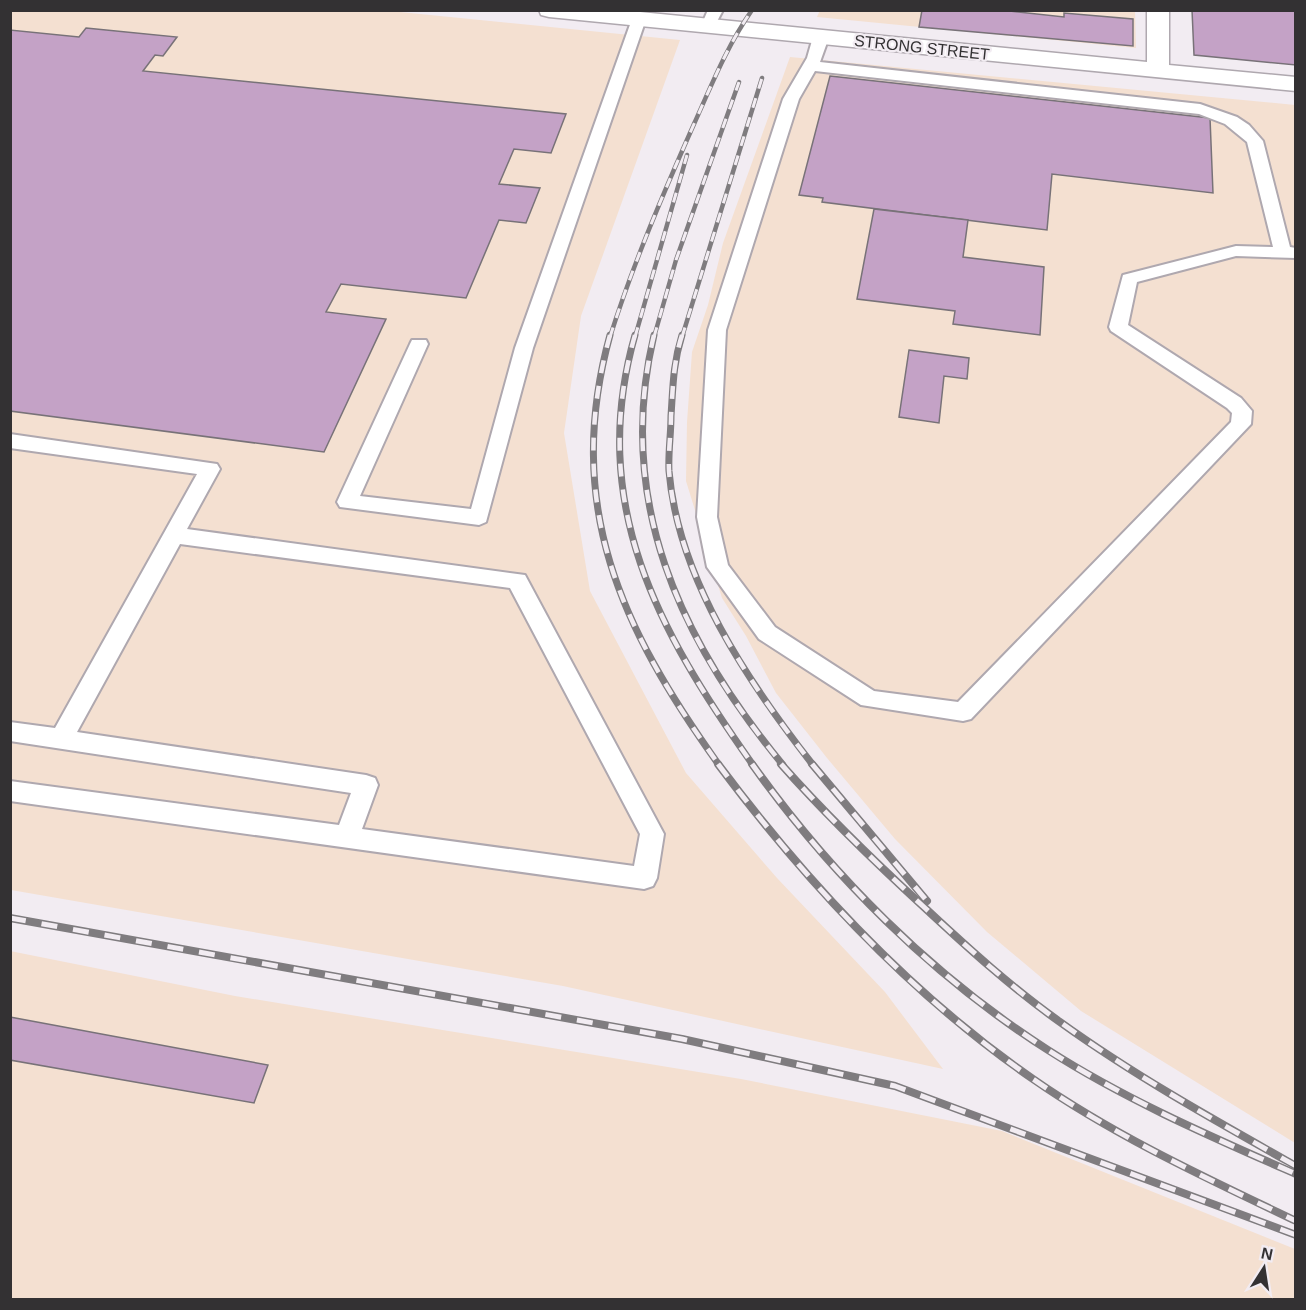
<svg xmlns="http://www.w3.org/2000/svg" width="1306" height="1310" font-family="Arial,sans-serif">
  <style>
    .industrial { fill: #f4e0d1 }
    .building { fill: #c4a2c6; stroke: #787278; stroke-width: 1.5 }
    .lines { fill: none; stroke-linecap: round; stroke-linejoin: round }
    .service-casing { stroke: #afa8af; stroke-width: 4 }
    .minor-casing { stroke: #afa8af; stroke-width: 3 }
    .service { fill: #fff; fill-rule: evenodd }
    .minor { fill: #fff; fill-rule: evenodd }
    .rail-far2-casing { stroke: #7f7c7f; stroke-width: 4.5 }
    .rail-far1-casing { stroke: #7f7c7f; stroke-width: 7 }
    .rail-casing { stroke: #7f7c7f; stroke-width: 8 }
    .rail-far2 { stroke: #f2ecf2; stroke-width: 3; stroke-dasharray: 10; stroke-linecap: butt }
    .rail-far1 { stroke: #f2ecf2; stroke-width: 4.5; stroke-dasharray: 13; stroke-linecap: butt }
    .rail { stroke: #f2ecf2; stroke-width: 5; stroke-dasharray: 16; stroke-linecap: butt }
    .labels { text-anchor: middle; stroke-width: 4.5; stroke-linejoin: round; paint-order: stroke }
    .far-street-label { font-size: 16px; fill: #333133; stroke: #f2ecf2 }
  </style>
  <rect width="100%" height="100%" fill="#f2ecf2"/>
  <g class="industrial">
    <path d="M380,10l300,30 -99,276 -17,117 26,158 96,182 91,105 108,114 58,77 -380,-83 -552,-96 -1,-879z"/>
    <path d="M820,10l315,1 1,37 -319,-31z"/>
    <path d="M790,57l505,48v1038l-214,-132 -94,-79 -92,-93 -68,-81 -51,-65 -30,-57 -24,-38 -36,-117 1,-59 5,-70 16,-47 15,-62z"/>
    <path d="M10,951l225,45 506,83 261,52 293,118v50h-1284z"/>
  </g>
  <g class="building">
    <path d="M922,10h79l63,7v-4l69,6v27l-214,-19z"/>
    <path d="M1192,10h104v55l-102,-10z"/>
    <path d="M86,28l91,9 -14,19 -8,-1 -12,16 423,43 -15,39 -37,-4 -15,35 41,4 -14,35 -27,-3 -33,78 -125,-14 -15,28 60,7 -62,133 -314,-41v-381l69,7z"/>
    <path d="M830,76l380,42 3,75 -161,-19 -5,56 -225,-28 1,-4 -24,-3z"/>
    <path d="M874,209l94,11 -5,37 81,10 -4,68 -87,-11 2,-13 -98,-12z"/>
    <path d="M909,350l60,8 -2,21 -23,-3 -5,47 -40,-6z"/>
    <path d="M10,1017l258,48 -14,38 -244,-43z"/>
  </g>
  <g class="lines">
    <defs>
      <g id="service">
        <path d="M708,10h15l-10,19 -5,1 -7,-4z"/>
        <path d="M639,15l7,4 -113,329 -47,174 -7,3 -139,-18 -3,-5 73,-158 2,-4h14l2,4 -68,152 111,13 44,-161 117,-329z"/>
        <path d="M821,32l8,5 -9,25 380,42 37,13 12,8 14,16 27,106 6,1v10l-60,-2 -99,26 -9,43 113,73 11,13 -1,13 -280,295 -8,2 -102,-16 -102,-66 -52,-72 -10,-50 11,-187 75,-231 24,-41 6,-21zM815,71l384,43 26,10 22,18 26,105 -37,-1 -113,29 -14,52 2,4 116,77 5,5 -1,9 -273,280 -84,-11 -99,-64 -47,-62 -11,-48 9,-187 73,-231z"/>
        <path d="M10,434l207,30 3,5 -33,60 338,46 139,259 -7,44 -4,8 -9,3 -634,-88v-20l329,44 12,-32 -341,-52v-19l45,6 142,-254 -187,-26zM180,544l330,44 130,246 -6,32 -272,-37 16,-44 -3,-7 -9,-3 -289,-43z"/>
      </g>
      <path id="minor" d="M539,10h81l527,52v-52h22v55l127,12v14l-747,-74 -8,-2z"/>
    </defs>
    <use href="#service" class="service-casing"/>
    <use href="#minor" class="minor-casing"/>
    <use href="#service" class="service"/>
    <use href="#minor" class="minor"/>
    <defs>
      <g id="rail-far2">
        <path d="M610,337c23,-73 53,-143 84,-213 18,-40 33,-78 58,-114"/>
        <path d="M635,337l52,-182"/>
        <path d="M654,337l22,-77 63,-178"/>
        <path d="M682,337l80,-259"/>
      </g>
      <g id="rail-far1">
        <path d="M610,335c-47,171 11,293 109,430"/>
        <path d="M635,335c-48,169 23,296 118,430"/>
        <path d="M654,335c-39,165 25,304 129,430"/>
        <path d="M682,335c-9,29 -9,51 -11,81 0,18 -3,37 -2,55 9,108 79,211 144,294"/>
      </g>
      <g id="rail">
        <path d="M718,764c89,119 192,230 315,315 82,57 173,99 263,142"/>
        <path d="M752,764c79,111 180,212 296,286 78,50 164,87 248,124"/>
        <path d="M781,764c45,51 94,98 144,144 43,40 87,80 135,114 75,54 156,99 236,144"/>
        <path d="M812,764l115,137"/>
        <path d="M10,918l672,121 213,47 401,149"/>
      </g>
    </defs>
    <use href="#rail-far2" class="rail-far2-casing"/>
    <use href="#rail-far1" class="rail-far1-casing"/>
    <use href="#rail" class="rail-casing"/>
    <use href="#rail-far2" class="rail-far2"/>
    <use href="#rail-far1" class="rail-far1"/>
    <use href="#rail" class="rail"/>
  </g>
  <g class="labels">
    <g class="far-street-label">
      <text transform="translate(922 47) rotate(6)" y="6">STRONG STREET</text>
    </g>
  </g>
  <rect width="1306" height="1310" fill="none" stroke="#333133" stroke-width="24"/>
  <g transform="translate(1264 1268) rotate(12)" stroke="#f2ecf2" stroke-width="4.5" paint-order="stroke">
  <path d="M0-4.5L10 22L0 15L-10 22Z" fill="#333133"/>
  <text y="-9" font-size="16" font-weight="bold" text-anchor="middle" fill="#333133">N</text>
  </g>
</svg>
